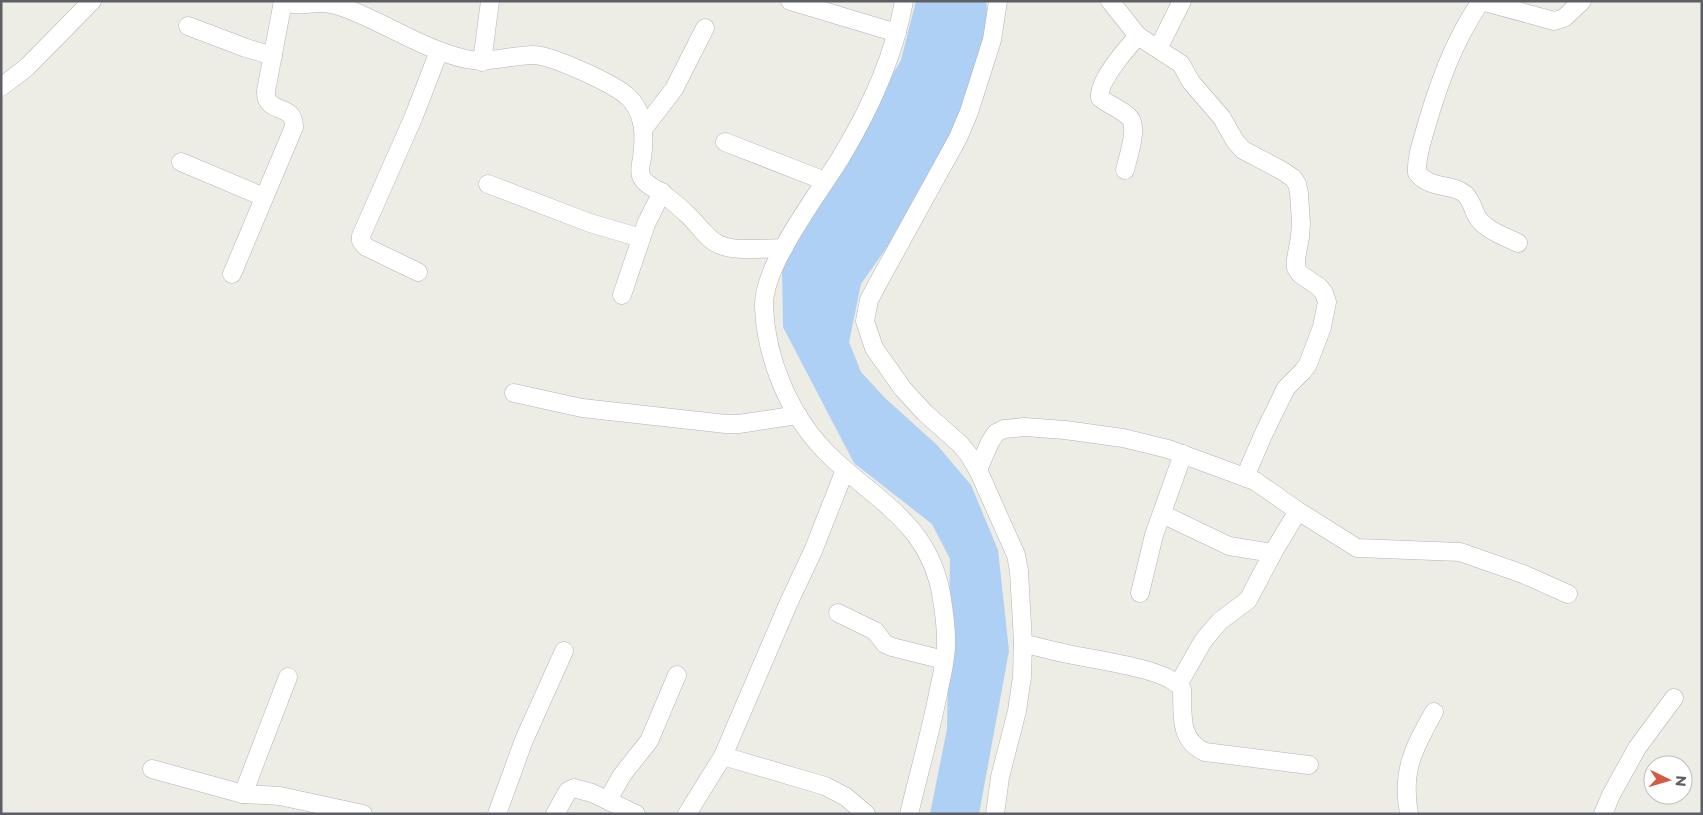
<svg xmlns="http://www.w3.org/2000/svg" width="1703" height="815" font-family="Montserrat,sans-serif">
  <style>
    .water { fill: #aed0f5 }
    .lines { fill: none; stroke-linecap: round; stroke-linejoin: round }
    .minor-casing { stroke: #b2b4b8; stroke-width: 19 }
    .minor { stroke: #fff; stroke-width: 18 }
  </style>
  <rect width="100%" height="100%" fill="#edece5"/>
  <path class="water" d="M916,1h70l2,20 -25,100 -71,119 -31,44 -12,58 12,30 24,26 52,47 34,40 27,65 11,101 -30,163h-49l17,-85 3,-170 -18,-35 -78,-61 -71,-136 -1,-62 119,-205z"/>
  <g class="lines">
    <defs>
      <g id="minor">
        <path d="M288,1l1,2c11,4 19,0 30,0 9,0 18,2 26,5 41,15 77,41 121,51 23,5 45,-4 67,-4 19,0 78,28 93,40 19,16 19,41 16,63 -1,5 -3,13 -1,18 4,10 19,14 26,21 8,6 16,13 23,20 9,9 18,23 30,28 17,7 46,3 64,3"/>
        <path d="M790,1l107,32"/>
        <path d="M904,1c-10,56 -34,108 -63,156 -22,36 -79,109 -77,150 2,51 25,107 61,144 48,49 102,69 116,142 3,18 6,38 5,55 -1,14 -4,28 -7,41 -8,42 -20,83 -30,125"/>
        <path d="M1110,1l28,35 43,28 10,18 31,36 13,23 8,9 38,20 12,8 4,6 2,9 2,30 -1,14 -4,22v9l4,6 19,13 5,6 3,9 -5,25 -14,37 -5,7 -17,17 -22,45 -19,44"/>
        <path d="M188,26l58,22 27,8"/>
        <path d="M1158,49l24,-48"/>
        <path d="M482,62l8,-61"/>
        <path d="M1,87l26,-20 65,-66"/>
        <path d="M644,128l30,-39 31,-61"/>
        <path d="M725,142l100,39"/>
        <path d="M181,162l83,35"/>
        <path d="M1125,170c3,-13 14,-43 4,-53 -8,-8 -20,-12 -29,-19 -3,-16 27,-50 38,-62"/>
        <path d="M488,184l102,39 51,15"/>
        <path d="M1518,243c-14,-7 -34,-13 -42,-28 -3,-7 -5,-15 -11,-21 -13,-11 -34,-4 -48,-21 -1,-16 5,-31 9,-46 13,-44 27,-84 53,-123l6,-2 69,19 10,-3 18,-17"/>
        <path d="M418,272l-52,-25 -5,-6v-5l53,-120 25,-65"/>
        <path d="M232,274l62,-147c0,-22 -21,-14 -27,-28 -1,-2 -1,-5 -1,-8l17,-90"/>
        <path d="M622,295l24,-71 16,-32"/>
        <path d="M514,393l68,15 144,16h13l59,-9"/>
        <path d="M978,470l12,-28 6,-9 8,-4 21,-2 40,3 58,8 45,11 87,32 43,30 59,37 103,4 63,22 45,20"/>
        <path d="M1162,514l67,32 44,7"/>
        <path d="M1140,593l14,-58 29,-81"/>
        <path d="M838,613l37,18 10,13 7,3 52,13"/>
        <path d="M1023,643c15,4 30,8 45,11 26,6 100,14 114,35 1,24 -4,51 23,63l104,13"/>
        <path d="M1179,683l24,-42 10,-12 7,-8 28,-21 27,-51 23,-38"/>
        <path d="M723,756l102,30 21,11 20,17"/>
        <path d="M152,769l91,25 37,2 83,18"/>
        <path d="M243,794l45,-117"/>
        <path d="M608,800l14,-25 27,-34 28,-66"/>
        <path d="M497,814l27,-74 40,-89"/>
        <path d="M555,814l13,-23 6,-3 18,5 44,21"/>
        <path d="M687,814l36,-58 66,-154 24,-51 32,-81"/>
        <path d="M995,814l5,-37 17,-66 5,-34 1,-34 -4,-72 -3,-16 -38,-85 -9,-15 -9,-11 -35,-31 -22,-24 -29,-41 -9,-27 4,-21 9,-17 80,-145 11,-26 23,-72 6,-39"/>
        <path d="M1409,814c-8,-44 5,-66 25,-102"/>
        <path d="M1603,814l8,-19 26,-47 37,-50"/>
      </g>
    </defs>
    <use href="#minor" class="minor-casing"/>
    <use href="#minor" class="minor"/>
  </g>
  <rect width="1703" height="815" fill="none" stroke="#5d5f64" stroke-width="5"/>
  <g transform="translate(1668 780) rotate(95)"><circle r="24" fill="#ffffff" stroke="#bebfc1"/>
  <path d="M0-4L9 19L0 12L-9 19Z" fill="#d55a44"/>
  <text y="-8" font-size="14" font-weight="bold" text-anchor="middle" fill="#5d5f64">N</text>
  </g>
</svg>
